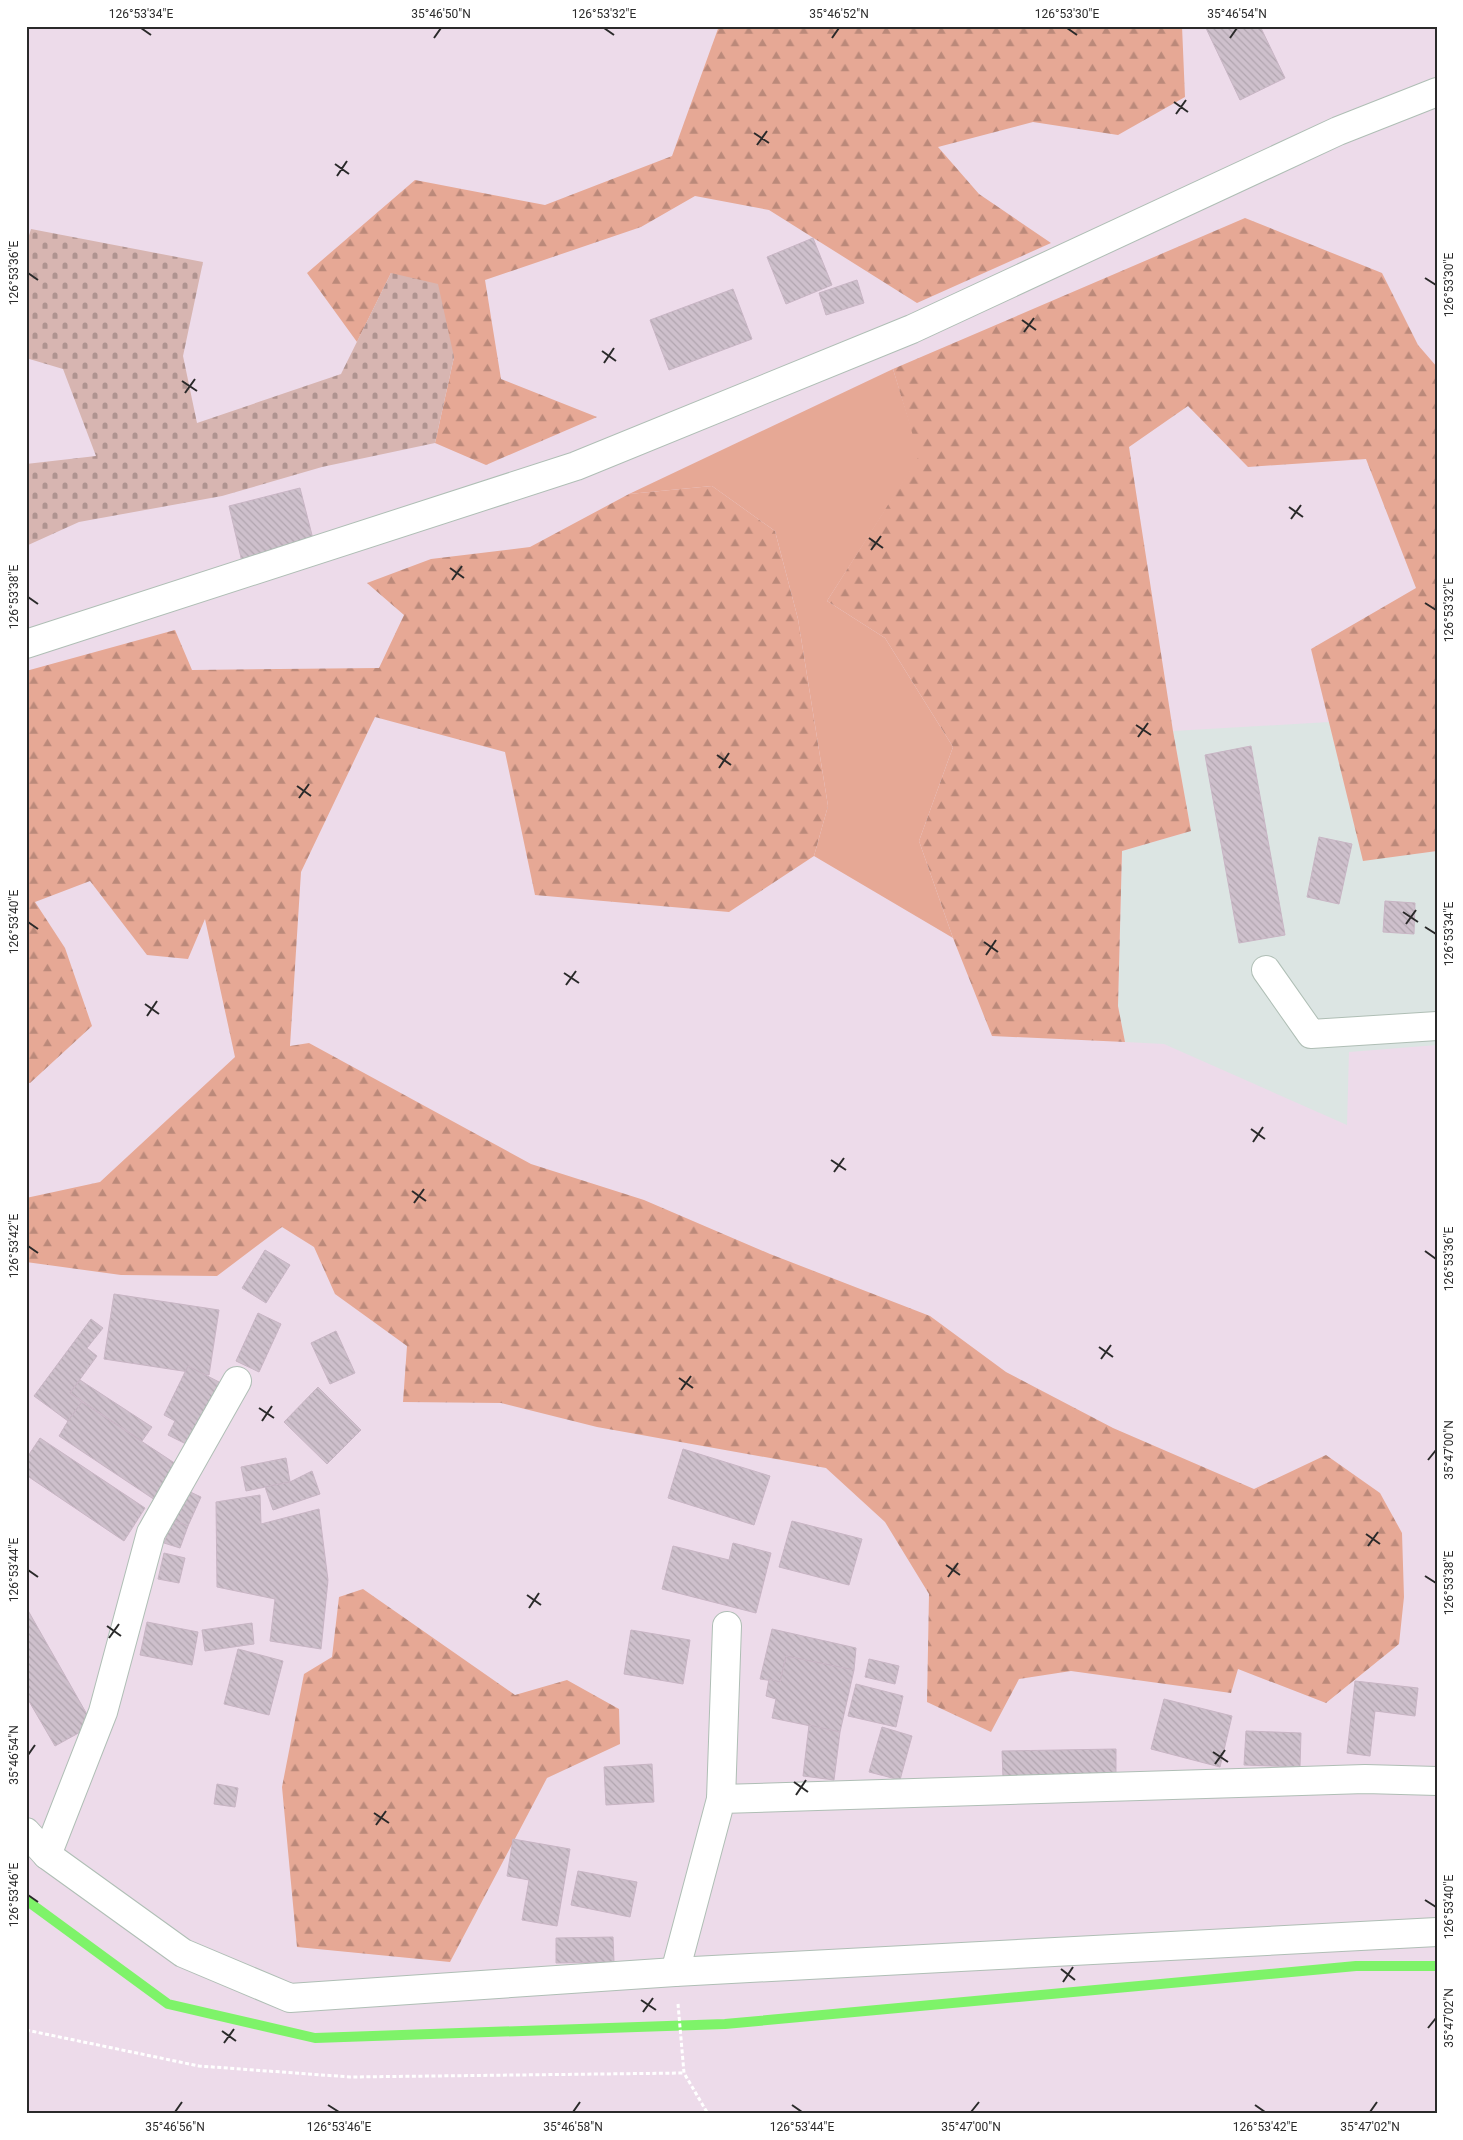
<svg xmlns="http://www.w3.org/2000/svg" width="1463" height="2140" font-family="Roboto,sans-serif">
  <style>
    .industrial { fill: #dce5e3 }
    .grass { fill: #e6a895 }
    .forest { fill: url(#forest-firs) }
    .cemetery { fill: url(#cemetery-stones) }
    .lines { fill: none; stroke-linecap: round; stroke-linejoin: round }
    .stream { stroke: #7ef369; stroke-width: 10 }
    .building { fill: url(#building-back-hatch); stroke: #c8b5c4 }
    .minor-casing { stroke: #afbeb5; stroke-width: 30 }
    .tertiary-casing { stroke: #afbeb5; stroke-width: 30 }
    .path { stroke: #fff; stroke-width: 3; stroke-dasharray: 4 2.5; stroke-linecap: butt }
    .minor { stroke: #fff; stroke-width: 28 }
    .tertiary { stroke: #fff; stroke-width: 28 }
    .ticks { fill: none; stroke: #2a2a2a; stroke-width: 2 }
    .neatline { fill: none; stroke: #2a2a2a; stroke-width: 2 }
    .ticks-label { font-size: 12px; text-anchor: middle; fill: #2a2a2a }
  </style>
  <defs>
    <pattern id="forest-firs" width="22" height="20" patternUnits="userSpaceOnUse" patternTransform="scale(1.25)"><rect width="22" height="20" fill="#e6a895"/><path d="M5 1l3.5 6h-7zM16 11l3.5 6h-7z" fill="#bb897a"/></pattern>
    <pattern id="cemetery-stones" width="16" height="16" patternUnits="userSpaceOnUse" patternTransform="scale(1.25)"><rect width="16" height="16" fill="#d7b5b1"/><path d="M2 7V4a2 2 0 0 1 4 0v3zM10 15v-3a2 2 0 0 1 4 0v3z" fill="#af9390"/></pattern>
    <pattern id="building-back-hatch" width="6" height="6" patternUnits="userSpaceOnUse" patternTransform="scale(1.25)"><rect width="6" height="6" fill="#cec0cc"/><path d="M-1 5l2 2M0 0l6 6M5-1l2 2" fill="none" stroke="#b1a5af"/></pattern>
  </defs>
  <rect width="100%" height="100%" fill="#eddbea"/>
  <path class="industrial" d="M1329,722l34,138 74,-9v194l-88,7 -2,73 -183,-81 -39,-2 -7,-36 4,-155 69,-20 -18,-100z"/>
  <path class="grass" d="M893,369l27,87 -93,145 58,37 68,109 -34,94 34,97 -139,-82 14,-50 -30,-187 -23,-88 -63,-45 -83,8z"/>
  <g class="forest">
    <path d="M719,26h463l3,71 -67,38 -85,-13 -95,25 41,47 72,49 -134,60 -148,-93 -74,-14 -54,31 -156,53 16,99 96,38 -111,48 -51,-22 19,-86 -63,-84 -34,69 -50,-69 108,-93 130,25 127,-49z"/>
    <path d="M1245,218l137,55 36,72 19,22v484l-74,10 -52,-212 105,-61 -50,-129 -118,8 -60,-61 -59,41 44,284 18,100 -69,20 -4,155 7,36 -133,-6 -39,-98 -34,-97 34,-94 -68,-109 -58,-37 92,-145 -26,-87z"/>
    <path d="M712,486l63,45 23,88 30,187 -14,50 -85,56 -194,-17 -30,-143 -130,-35 -74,155 -11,174 19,-3 222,121 113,36 126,54 160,62 76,56 107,56 141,61 72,-34 54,38 22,40 2,64 -5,47 -73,59 -88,-34 -7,24 -160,-22 -52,8 -28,53 -64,-30 2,-108 -44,-72 -59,-54 -229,-41 -96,-24 -98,-1 4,-56 -72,-52 -21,-47 -32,-20 -65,49 -96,-1 -95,-13v-64l74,-16 135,-125 -30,-138 -17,40 -41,-4 -57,-74 -55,21 30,46 27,78 -62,57 -4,-1v-411l149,-41 17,40 187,-2 25,-53 -37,-32 64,-24 99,-12 99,-53z"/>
    <path d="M363,1589l152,106 52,-15 52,29 1,35 -73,34 -97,184 -153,-15 -15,-160 22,-113 28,-17 7,-60z"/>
  </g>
  <path class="cemetery" d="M31,229l172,33 -20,94 14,67 144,-49 50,-101 47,11 16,73 -19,86 -113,24 -100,29 -143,26 -53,24v-82l70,-8 -33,-87 -37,-11v-113z"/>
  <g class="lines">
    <path class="stream" d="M26,1900l142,104 147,34 410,-14 631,-58h81"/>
  </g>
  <g class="building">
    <path d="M1205,26h55l25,52 -45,22z"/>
    <path d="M813,238l19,47 -46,19 -19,-47z"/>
    <path d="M857,280l7,23 -38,12 -7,-22z"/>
    <path d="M733,289l19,50 -83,31 -19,-50z"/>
    <path d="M300,488l14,55 -72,19 -13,-56z"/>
    <path d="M1251,746l34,189 -46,8 -34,-188z"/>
    <path d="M1319,837l33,7 -13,60 -32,-7z"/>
    <path d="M1385,901l30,2 -1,31 -31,-2z"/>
    <path d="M265,1250l25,15 -24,38 -24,-15z"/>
    <path d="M114,1294l105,16 -10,65 -105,-16z"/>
    <path d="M258,1313l23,11 -22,48 -23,-11z"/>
    <path d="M91,1319l12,9 -16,20 10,8 -27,37 12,9 -14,19 -34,-25z"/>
    <path d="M336,1331l19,42 -25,11 -19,-41z"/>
    <path d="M188,1366l33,17 -31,63 -22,-11 7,-14 -11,-6z"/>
    <path d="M80,1380l72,47 -10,14 -72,-48z"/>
    <path d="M318,1387l43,43 -34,34 -43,-42z"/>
    <path d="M82,1402l97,64 -24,34 -96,-64 9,-15z"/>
    <path d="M40,1438l105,70 -21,33 -98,-66v-16z"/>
    <path d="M683,1449l87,27 -16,49 -86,-27z"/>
    <path d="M286,1458l4,24 -44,9 -5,-24z"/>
    <path d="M312,1471l8,23 -47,16 -8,-23 25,-5z"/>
    <path d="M186,1490l15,7 -13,29 -15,-6z"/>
    <path d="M260,1495l1,29 58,-15 9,71 -7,69 -51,-8 5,-42 -58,-12 -1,-85z"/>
    <path d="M173,1520l15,6 -8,22 -16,-5z"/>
    <path d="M792,1521l70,18 -13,46 -70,-18z"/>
    <path d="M733,1543l38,10 -15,60 -94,-24 11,-43 56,14z"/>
    <path d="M164,1553l21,5 -6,25 -21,-4z"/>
    <path d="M26,1607l67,118 -38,21 -29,-50z"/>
    <path d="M147,1622l51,10 -6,33 -52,-10z"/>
    <path d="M252,1623l2,21 -49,7 -3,-21z"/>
    <path d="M772,1629l84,19 -2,22 -68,-14 -6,26 -20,-3z"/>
    <path d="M631,1630l59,10 -7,44 -59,-10z"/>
    <path d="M238,1649l45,12 -14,54 -45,-11z"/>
    <path d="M786,1656l68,14 -14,62 -68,-14 4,-19 -10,-3 3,-17 11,3z"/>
    <path d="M869,1659l30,7 -4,18 -30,-7z"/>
    <path d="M1355,1681l63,7 -3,28 -40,-5 -5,45 -23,-3z"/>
    <path d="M856,1684l47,12 -7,31 -48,-11z"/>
    <path d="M1164,1699l68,17 -12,51 -69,-18z"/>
    <path d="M809,1725l31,7 -6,48 -31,-4z"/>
    <path d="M882,1727l30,9 -12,44 -31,-8z"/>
    <path d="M1246,1731l55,2 -1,34 -56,-2z"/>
    <path d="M1116,1749v27l-113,2 -1,-27z"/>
    <path d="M652,1764l2,38 -48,3 -2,-38z"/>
    <path d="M217,1784l21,4 -3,19 -21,-3z"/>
    <path d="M513,1839l57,10 -13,77 -35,-6 7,-40 -22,-4z"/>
    <path d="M578,1871l59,11 -7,35 -59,-12z"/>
    <path d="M613,1937l1,25 -58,1v-25z"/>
  </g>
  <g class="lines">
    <defs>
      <g id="minor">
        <path d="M1266,970l45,64 126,-8"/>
        <path d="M721,1799l6,-173"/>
        <path d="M26,1832l21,23 136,98 107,45 385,-26 762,-40"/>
        <path d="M47,1855l56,-143 48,-179 86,-152"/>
        <path d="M675,1972l46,-173 644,-20 72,2"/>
      </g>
      <path id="tertiary" d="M26,644l550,-178 336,-137 426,-198 99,-39"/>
    </defs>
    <use href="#minor" class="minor-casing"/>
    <use href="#tertiary" class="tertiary-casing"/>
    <g class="path">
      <path d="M678,2004l6,69 24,41"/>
      <path d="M26,2030l173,36 151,11 334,-4"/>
    </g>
    <use href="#minor" class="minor"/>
    <use href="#tertiary" class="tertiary"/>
  </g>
  <path class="ticks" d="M141,28l10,7M604,28l10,7M1067,28l10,7M434,38l7,-10M832,38l7,-10M1230,38l7,-10M1174,102l14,10M1176,114l10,-14M754,133l15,10M757,145l10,-14M335,164l14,10M337,176l10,-15M28,273l10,7M1425,278l11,7M1022,320l14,10M1024,332l10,-14M602,351l14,10M604,363l10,-15M182,381l15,10M185,393l10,-14M1289,507l14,10M1291,519l10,-14M869,538l14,10M871,550l10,-14M450,568l14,10M452,580l10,-14M28,597l10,7M1425,603l11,7M1136,725l15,10M1138,737l10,-14M717,755l14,10M719,768l10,-15M297,786l14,10M299,798l10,-14M1403,912l15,10M28,922l10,7M1406,924l10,-14M1425,927l11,7M984,942l14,10M986,955l10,-15M564,973l15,10M566,985l10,-14M145,1004l14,10M147,1016l10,-15M1251,1129l14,10M1253,1142l10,-15M831,1160l15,10M834,1172l10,-14M412,1191l14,10M414,1203l10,-14M28,1246l10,7M1425,1251l11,8M1099,1347l14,10M1101,1359l10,-14M679,1378l14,10M681,1390l10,-14M259,1408l15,10M262,1421l10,-15M1428,1460l8,-10M1366,1534l14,10M1368,1546l10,-14M946,1565l14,10M28,1570l10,7M1425,1576l11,7M948,1577l10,-14M527,1595l14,10M529,1608l10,-15M107,1626l14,10M109,1638l10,-14M1213,1752l15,10M28,1755l7,-10M1215,1764l10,-14M794,1782l14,10M796,1795l10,-15M374,1813l15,10M376,1825l10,-14M28,1895l10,7M1425,1900l11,7M1061,1969l14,11M1063,1982l10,-15M641,2000l15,10M643,2012l10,-14M1428,2028l8,-10M222,2031l14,10M224,2043l10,-14M328,2105l11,7M792,2105l10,7M1255,2105l10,7M175,2112l7,-10M573,2112l7,-10M971,2112l8,-10M1370,2112l7,-10"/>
  <rect width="1463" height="2140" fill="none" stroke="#ffffff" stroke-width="55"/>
  <rect x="28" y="28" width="1408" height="2084" class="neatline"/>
  <g class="ticks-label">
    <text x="141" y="18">126°53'34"E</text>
    <text x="441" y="18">35°46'50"N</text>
    <text x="604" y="18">126°53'32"E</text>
    <text x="839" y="18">35°46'52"N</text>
    <text x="1067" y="18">126°53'30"E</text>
    <text x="1237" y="18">35°46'54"N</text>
    <text transform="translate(14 273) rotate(-90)" y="4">126°53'36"E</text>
    <text transform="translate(1449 285) rotate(-90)" y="4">126°53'30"E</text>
    <text transform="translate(14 597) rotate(-90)" y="4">126°53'38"E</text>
    <text transform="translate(1449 610) rotate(-90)" y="4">126°53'32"E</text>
    <text transform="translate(14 922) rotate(-90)" y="4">126°53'40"E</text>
    <text transform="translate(1449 934) rotate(-90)" y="4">126°53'34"E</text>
    <text transform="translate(14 1246) rotate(-90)" y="4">126°53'42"E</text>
    <text transform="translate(1449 1259) rotate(-90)" y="4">126°53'36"E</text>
    <text transform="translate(1449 1450) rotate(-90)" y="4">35°47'00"N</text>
    <text transform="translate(14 1570) rotate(-90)" y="4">126°53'44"E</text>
    <text transform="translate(1449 1583) rotate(-90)" y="4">126°53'38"E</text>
    <text transform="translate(14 1755) rotate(-90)" y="4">35°46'54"N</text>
    <text transform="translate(14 1895) rotate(-90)" y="4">126°53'46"E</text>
    <text transform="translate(1449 1907) rotate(-90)" y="4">126°53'40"E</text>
    <text transform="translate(1449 2018) rotate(-90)" y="4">35°47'02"N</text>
    <text x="175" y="2131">35°46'56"N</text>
    <text x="339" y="2131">126°53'46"E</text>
    <text x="573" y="2131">35°46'58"N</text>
    <text x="802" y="2131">126°53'44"E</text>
    <text x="971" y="2131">35°47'00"N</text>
    <text x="1265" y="2131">126°53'42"E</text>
    <text x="1370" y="2131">35°47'02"N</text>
  </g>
</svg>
